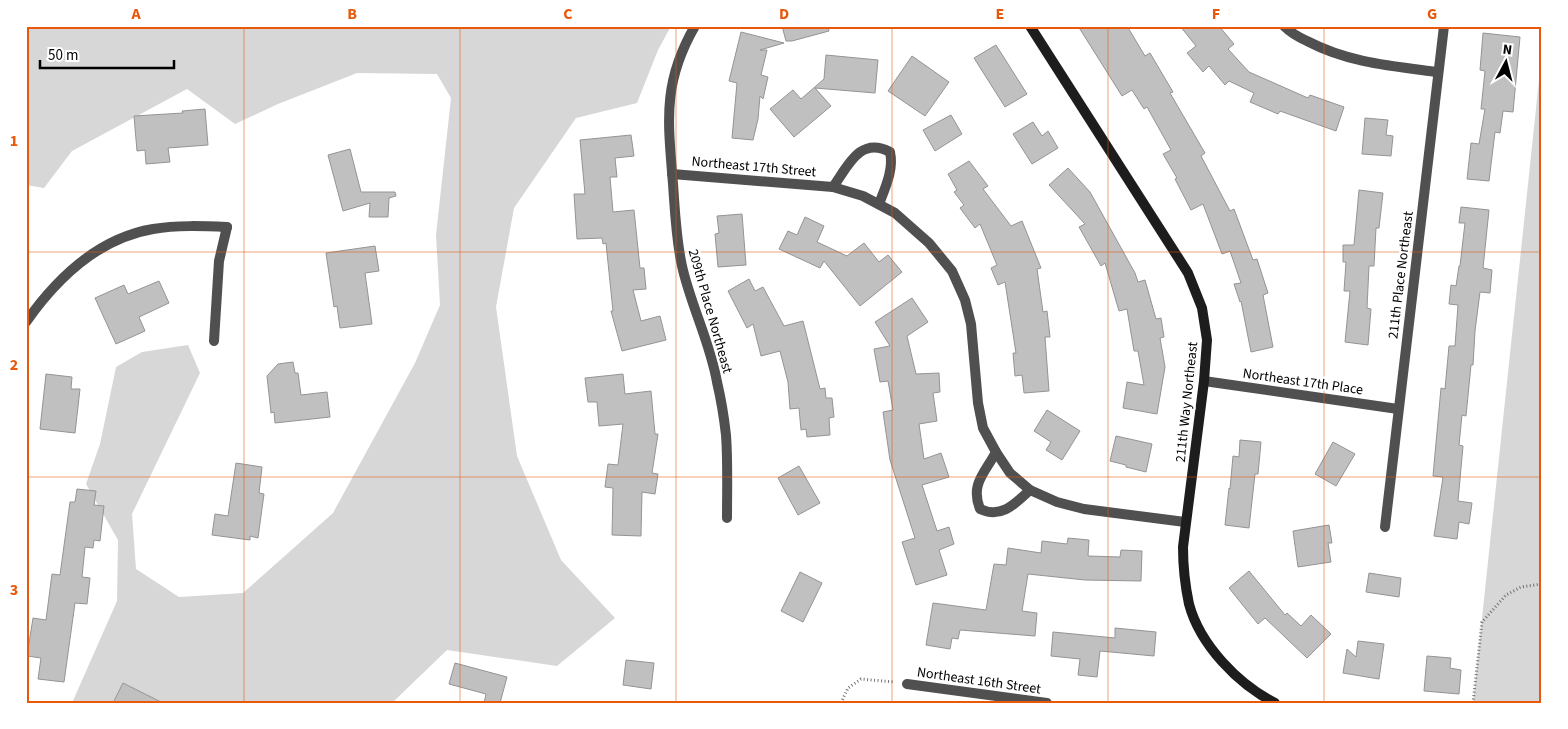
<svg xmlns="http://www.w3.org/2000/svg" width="1568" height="729" font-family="'Source Sans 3',sans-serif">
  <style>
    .green { fill: #d7d7d7 }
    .building { fill: #c0c0c0; stroke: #949494 }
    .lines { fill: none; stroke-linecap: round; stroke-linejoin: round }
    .path { stroke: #727272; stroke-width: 3; stroke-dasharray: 1 2.5; stroke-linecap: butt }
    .lane { stroke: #505050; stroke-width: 10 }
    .street { stroke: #505050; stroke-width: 10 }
    .secondary { stroke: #1d1d1d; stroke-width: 10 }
    .grid { fill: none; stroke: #e8590c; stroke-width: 1; stroke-opacity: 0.55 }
    .labels { text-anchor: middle; stroke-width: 4.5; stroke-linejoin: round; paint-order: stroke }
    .street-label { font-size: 14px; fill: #000; stroke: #fff }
    .neatline { fill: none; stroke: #e8590c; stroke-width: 2 }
    .grid-label { font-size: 16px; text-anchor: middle; font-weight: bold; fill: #e8590c }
  </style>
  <rect width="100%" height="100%" fill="#fff"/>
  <g class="green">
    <path d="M26,26h645l-13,24 -21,53 -61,15 -62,90 -18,99 21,149 44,104 54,58 -58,48 -110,-16 -55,53h-320l45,-102 1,-61 -32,-56 14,-40 16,-77 26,-15 46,-7 12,28 -68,141 4,55 43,28 64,-4 90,-80 82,-150 25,-58 -4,-70 15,-137 -14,-24 -80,-1 -79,31 -43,20 -48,-35 -115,62 -28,37 -18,-3z"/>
    <path d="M1542,52v651h-69z"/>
  </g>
  <g class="building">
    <path d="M782,26h46l1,5 -37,10h-6z"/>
    <path d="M1078,26h49l18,30 5,-3 23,39 -3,1 35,60 -4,3 29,55 4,-2 19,51 4,-1 11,34 -5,2 10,52 -22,5 -10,-51 -1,1 -6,-18 7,-1 -11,-32 -8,3 -19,-50 -12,6 -16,-31 2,-1 -14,-24 8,-4 -24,-43 -3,2 -12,-19 -10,6z"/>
    <path d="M1180,26h39l15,18 -6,5 21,23 59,26 2,-3 34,12 -8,24 -56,-20 -2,3 -28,-12 4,-9 -25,-12 -4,4 -16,-19 -6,6 -16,-19 9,-7z"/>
    <path d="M741,32l43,11 -24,7h7l-6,25 7,2 -5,22 -3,-3 -2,23 -5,21 -21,-2 5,-55 -8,-2z"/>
    <path d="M1483,33l37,4 -7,75 -10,-1 -3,22 -5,-1 -6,49 -22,-2 4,-36 8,1 6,-35h-4l4,-38 -5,-1z"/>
    <path d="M996,45l31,49 -22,13 -31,-49z"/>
    <path d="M826,55l52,5 -3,33 -60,-5 16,18 -37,31 -24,-28 23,-19 8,9 23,-20z"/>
    <path d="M912,56l37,26 -24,34 -37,-25z"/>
    <path d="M205,109l3,36 -40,3 2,14 -24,2 -1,-14 -8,1 -3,-35 49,-3 -1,-2z"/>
    <path d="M951,115l11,19 -27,17 -12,-21z"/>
    <path d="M1365,118l23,2 -2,15 7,1 -2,20 -29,-2z"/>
    <path d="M1033,122l9,14 6,-5 10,17 -26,16 -19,-30z"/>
    <path d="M631,135l3,21 -19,2 2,19h-7l3,35 21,-2 6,58h4l2,21 -13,1 8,31 19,-5 6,24 -44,11 -11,-40h2l-7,-68 -3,1 -1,-6 -25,1 -3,-45h11l-5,-54z"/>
    <path d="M350,149l11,43h34l1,4 -7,2 -1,19h-19l1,-14 -27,8 -15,-56z"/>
    <path d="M969,161l19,25 -5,3 28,37 11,-5 19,47 -4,1 6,43 4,-1 3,26h-5l4,54 -25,2 -2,-18 -7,1 -2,-23h3l-11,-71 -7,3 -7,-17 6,-3 -17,-41 -5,4 -15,-20 4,-3 -10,-13 3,-2 -9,-16z"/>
    <path d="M1068,168l22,24 45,81 3,9 7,-2 11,39 5,-1 3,19 -4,1 5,29 -8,47 -34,-6 4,-26 17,3 -6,-34h-4l-7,-42 -8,2 -14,-48 -4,3 -22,-39 6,-3 -36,-39z"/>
    <path d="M1359,190l24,3 -4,35h-3l-2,38h-5l-2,42 4,1 -3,36 -23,-3 5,-51h-6l2,-29h-3v-17h11z"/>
    <path d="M1461,207l28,3 -6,58 9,2 -2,23 -10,-1 -5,39 -2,34h-2l-5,51 -4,-1 -3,30 4,1 -5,55 14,2 -3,21 -10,-2 -2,17 -23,-3 9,-59 -10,-1 8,-88 4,1 4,-43h6l3,-41 -9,-1 2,-19 5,1 3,-20h1l5,-43h-6z"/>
    <path d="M742,214l4,51 -28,2 -3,-33 4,-1 -2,-17z"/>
    <path d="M805,217l19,9 -7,16 30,14 17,-13 15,19 9,-7 14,17 -42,34 -36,-45 -4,7 -41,-19 9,-18 9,4z"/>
    <path d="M375,246l4,25 -14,2 7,51 -32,4 -3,-22 -3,1 -8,-54z"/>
    <path d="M749,279l6,12 8,-4 21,39 19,-5 17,68 5,-1 1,10h6l2,19 -5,1 1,17 -23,2 -1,-8 -5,1 -2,-22 -9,1 -2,-27 -8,-31 -19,5 -8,-32 -6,4 -19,-37z"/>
    <path d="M159,281l10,22 -30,14 6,14 -29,13 -21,-46 29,-13 4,9z"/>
    <path d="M912,298l16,24 -21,14 9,38 23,-1 1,19 -7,1 4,28 -18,3 5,35 17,-6 8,24 -27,8 15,46 12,-4 5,17 -15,6 8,25 -31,10 -14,-43 13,-4 -25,-78 -7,-48 10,-2 -5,-29 -8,1 -6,-33 16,-3 -15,-24z"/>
    <path d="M293,362l2,11h3l3,22 26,-3 3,25 -55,6 -1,-11 -3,1 -4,-37 11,-12z"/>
    <path d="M46,374l26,3 -1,12h9l-5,44 -35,-4z"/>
    <path d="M623,374l2,20 26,-3 4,43h3l-6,39 6,1 -3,20 -13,-2 -1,44 -29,-1 1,-47 -8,-1 3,-23 10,1 5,-41 -24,2 -2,-24h-9l-3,-24z"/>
    <path d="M1047,410l33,21 -18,29 -16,-10 5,-8 -17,-11z"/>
    <path d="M1116,436l36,8 -6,28 -20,-5v-2l-16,-4z"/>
    <path d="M1240,440l21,2 -3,32h-3l-6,54 -24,-3 4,-37 1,1 3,-33 6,1z"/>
    <path d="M1333,442l22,12 -19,32 -21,-12z"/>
    <path d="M236,463l26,4 -3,26 5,1 -6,44 -8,-2v4l-38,-5 3,-21 13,2z"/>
    <path d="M799,466l21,37 -22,12 -20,-37z"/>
    <path d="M77,489l19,2 -2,14 10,1 -4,35 -6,-1 -1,8 -8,-1 -3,30 8,1 -3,26 -12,-1 -11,79 -26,-3 3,-21 -14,-2 6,-38 13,2 6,-46 8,1 10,-73h5z"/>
    <path d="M1329,525l3,18h-4l3,19 -33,5 -5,-36z"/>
    <path d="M1068,538l21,2 -1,16 32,1 1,-7 21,1 -1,30 -56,-1 -57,-6 -6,37 15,2 -2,23 -75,-6 -2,9 -6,-1 -2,11 -24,-4 7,-42 53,7 8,-46 12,1 2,-17 33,5 1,-12 25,3z"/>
    <path d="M1249,571l36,44 2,-2 14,13 10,-11 20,19 -24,24 -42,-40 -7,6 -29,-36z"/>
    <path d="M800,572l22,11 -19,39 -22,-11z"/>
    <path d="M1369,573l32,5 -2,19 -33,-5z"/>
    <path d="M1115,628l41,4 -2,24 -54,-5 -3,26 -19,-2 2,-16 -29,-3 2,-24 62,6z"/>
    <path d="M1358,641l26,3 -5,35 -36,-6 4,-24 9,8z"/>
    <path d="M1427,656l24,2 -1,10 11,2 -2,24 -35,-3z"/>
    <path d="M626,660l28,3 -3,26 -28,-4z"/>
    <path d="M455,663l52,14 -7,26h-16l2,-9 -37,-10z"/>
    <path d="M123,683l40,20h-50z"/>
  </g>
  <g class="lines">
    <g class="path">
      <path d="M841,703l7,-15 13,-9 33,3"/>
      <path d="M1473,703l9,-81 24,-27 15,-8 21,-3"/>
    </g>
    <path class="lane" d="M214,341l5,-80 8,-34"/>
    <g class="street">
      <path d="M695,26c-33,57 -27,95 -22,158 2,27 3,55 9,82 9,40 28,76 35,116 4,17 7,35 9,53 2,27 1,55 1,83"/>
      <path d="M1284,26c7,7 14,11 23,15 42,22 85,25 131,31"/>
      <path d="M672,174l161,13 30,9 32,17 34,30 23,28 13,29 6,24 7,79 5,25 13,24 14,21 20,17 27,12 27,7 101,13"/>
      <path d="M833,187c15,-21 27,-51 57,-35 4,18 -5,36 -11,52"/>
      <path d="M26,322c31,-44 73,-84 127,-93 24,-4 50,-3 74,-2"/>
      <path d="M1204,381l194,28"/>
      <path d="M996,452c-11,21 -26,32 -16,57 21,10 35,-5 50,-19"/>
      <path d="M1385,527l59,-501"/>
      <path d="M907,684l140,19"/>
    </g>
    <path class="secondary" d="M1030,26l158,247 14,35 5,32 -3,41 -21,166c0,19 2,38 6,57 11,41 49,80 86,99"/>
  </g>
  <path class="grid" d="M244,26v677M460,26v677M676,26v677M892,26v677M1108,26v677M1324,26v677M26,252h1516M26,477h1516"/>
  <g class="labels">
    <g class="street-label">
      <text transform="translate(754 166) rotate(5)" y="5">Northeast 17th Street</text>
      <text transform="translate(1400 275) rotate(-83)" y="5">211th Place Northeast</text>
      <text transform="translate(711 311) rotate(74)" y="5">209th Place Northeast</text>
      <text transform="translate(1303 381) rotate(8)" y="5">Northeast 17th Place</text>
      <text transform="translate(1186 402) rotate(-84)" y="5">211th Way Northeast</text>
      <text transform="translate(979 680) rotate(8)" y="5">Northeast 16th Street</text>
    </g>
  </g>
  <rect width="1568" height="729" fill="none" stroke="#ffffff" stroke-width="55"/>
  <g transform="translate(1506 62) rotate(7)" stroke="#ffffff" stroke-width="4" paint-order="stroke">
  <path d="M0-4L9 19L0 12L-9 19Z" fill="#000000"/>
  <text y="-8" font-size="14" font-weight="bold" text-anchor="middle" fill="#000000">N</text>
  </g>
  <path d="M40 60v8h134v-8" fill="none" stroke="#000000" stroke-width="2.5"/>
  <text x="48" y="60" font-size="15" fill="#000000" stroke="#ffffff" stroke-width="4" paint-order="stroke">50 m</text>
  <rect x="28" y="28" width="1512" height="674" class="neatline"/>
  <g class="grid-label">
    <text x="136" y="19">A</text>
    <text x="352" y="19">B</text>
    <text x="568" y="19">C</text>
    <text x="784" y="19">D</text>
    <text x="1000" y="19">E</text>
    <text x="1216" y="19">F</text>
    <text x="1432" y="19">G</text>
    <text x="14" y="146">1</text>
    <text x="14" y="370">2</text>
    <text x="14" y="595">3</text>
  </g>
</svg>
